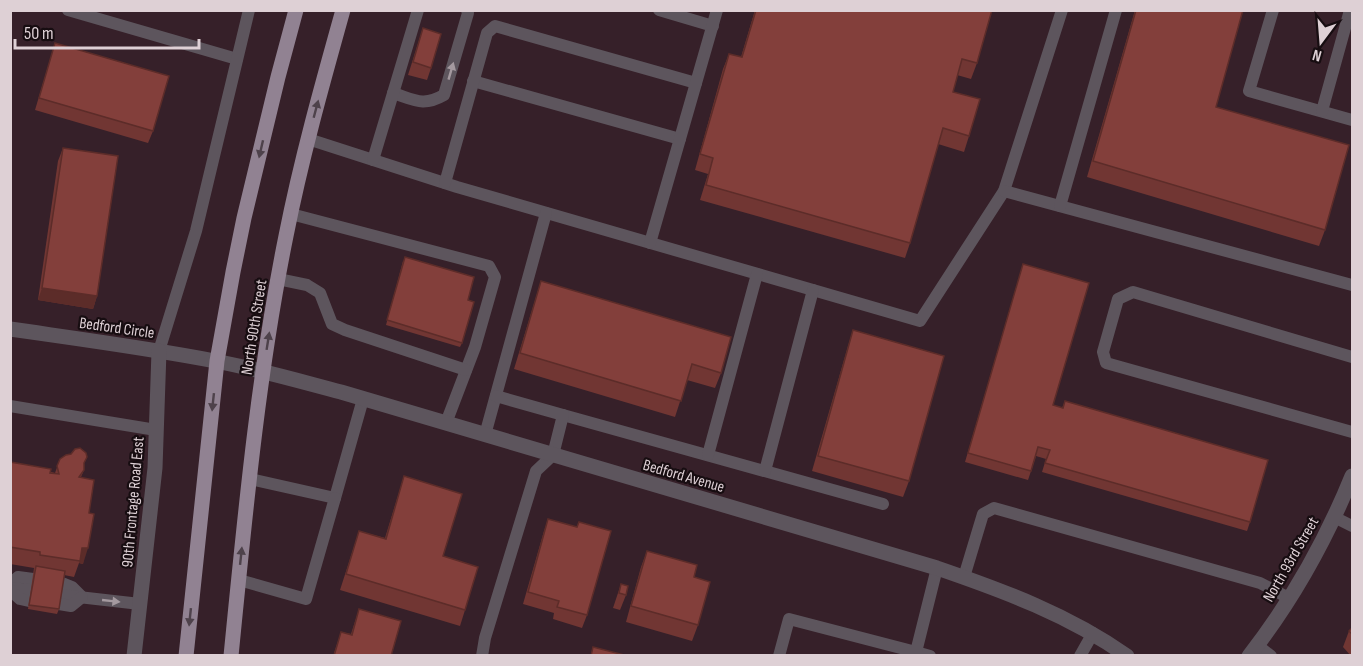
<svg xmlns="http://www.w3.org/2000/svg" width="1363" height="666" font-family="'Sofia Sans Condensed',sans-serif">
  <style>
    .lines { fill: none; stroke-linecap: round; stroke-linejoin: round }
    .lane { stroke: #5d555d; stroke-width: 12 }
    .street { stroke: #5d555d; stroke-width: 15 }
    .primary { stroke: #918292; stroke-width: 15 }
    .wall { fill: #713633 }
    .shaded-wall { fill: #5c2c29 }
    .building { fill: #833f3b; stroke: #5c2c29; stroke-width: 1.5 }
    .oneway { fill: #a4999f }
    .oneway2 { fill: #4e424b }
    .labels { text-anchor: middle; stroke-width: 4.5; stroke-linejoin: round; paint-order: stroke }
    .street-label { font-size: 16px; fill: #ded0d5; stroke: #170d11 }
  </style>
  <rect width="100%" height="100%" fill="#362029"/>
  <g class="lines">
    <g class="lane">
      <path d="M68,10l169,49"/>
      <path d="M659,10l54,16"/>
      <path d="M1273,10l-24,81 103,29"/>
      <path d="M473,81l207,58"/>
      <path d="M393,93c22,7 30,14 51,2l24,-82 -1,-3"/>
      <path d="M1322,111l28,-101"/>
      <path d="M308,139l149,48 463,134 84,-130 58,-181"/>
      <path d="M373,160l45,-150"/>
      <path d="M445,183l42,-150 8,-7 201,57"/>
      <path d="M1004,191l348,94"/>
      <path d="M1060,206l56,-196"/>
      <path d="M291,214l198,52 6,11 -20,70 -29,76"/>
      <path d="M650,243l67,-233"/>
      <path d="M278,279l29,6 13,8 12,31 13,6 121,40"/>
      <path d="M159,351l37,-120 53,-221"/>
      <path d="M1352,357l-219,-65 -15,7 -15,53 3,11 246,69"/>
      <path d="M10,406l146,24"/>
      <path d="M563,415l320,89"/>
      <path d="M485,435l61,-222"/>
      <path d="M708,455l49,-181"/>
      <path d="M765,471l48,-181"/>
      <path d="M250,479l85,19 28,-99"/>
      <path d="M1334,517l18,9"/>
      <path d="M964,577l19,-63 11,-6 266,75 29,15"/>
      <path d="M239,580l67,19 29,-101"/>
      <path d="M62,583l10,4 10,10"/>
      <path d="M10,584l8,-7 15,2"/>
      <path d="M10,588l21,2"/>
      <path d="M10,590l10,9 9,2"/>
      <path d="M61,595l79,9"/>
      <path d="M59,604l12,2 11,-9"/>
      <path d="M1257,645l14,11"/>
      <path d="M916,652l14,4"/>
      <path d="M482,656l3,-18 51,-167 17,-16 10,-40 -67,-19"/>
      <path d="M779,656l10,-37 127,33 21,-84"/>
      <path d="M1080,656l13,-23"/>
    </g>
    <g class="street">
      <path d="M10,329c69,10 138,19 205,32 43,8 84,20 126,31l596,176c67,23 132,47 190,88"/>
      <path d="M134,656l21,-188 4,-117"/>
      <path d="M1249,656c43,-55 77,-116 103,-180"/>
    </g>
    <g class="primary">
      <path d="M186,656l31,-295 16,-89 11,-54 34,-141 18,-67"/>
      <path d="M231,656c14,-141 27,-282 55,-420 15,-76 36,-151 57,-226"/>
    </g>
  </g>
  <g class="wall">
    <path d="M755,10h237l-15,53 -6,16 -14,-4 -4,17 16,44 -5,16 -26,-8 -28,99 -5,15 -205,-58 8,-26 -13,-4 28,-101 6,-15 12,3z"/>
    <path d="M1135,10h108l-27,97 109,123 -6,16 -232,-69z"/>
    <path d="M423,28l8,40 -4,12 -19,-5z"/>
    <path d="M55,43l98,88 -5,12 -113,-33z"/>
    <path d="M63,148l34,148 -4,13 -55,-9 20,-139z"/>
    <path d="M403,261l59,82 -2,4 -74,-22z"/>
    <path d="M1023,264l30,141 9,3 3,-7 185,121 -3,9 -205,-59 4,-13 -10,-3 -8,24 -63,-18z"/>
    <path d="M541,281l180,92 -6,15 -28,-8 -12,37 -161,-48 22,-72z"/>
    <path d="M853,330l56,151 -6,16 -91,-26 36,-125z"/>
    <path d="M71,454l13,13v3l-3,7 8,36 -6,51 -4,-1 -5,14 -10,-2 -5,34 -2,5 -29,-5 6,-41 -24,-4v-102l45,11 5,-14z"/>
    <path d="M404,476l39,80 22,54 -5,16 -120,-36 19,-59 26,7z"/>
    <path d="M548,519l39,96 -5,13 -29,-9 1,-6 -31,-9 21,-73z"/>
    <path d="M647,551l47,26 4,48 -6,16 -66,-19 15,-55z"/>
    <path d="M621,584l5,11 -6,15 -7,-2z"/>
    <path d="M359,609l32,47h-58l8,-24 10,2z"/>
    <path d="M1353,627v29h-2l-8,-9 6,-16z"/>
  </g>
  <g class="shaded-wall">
    <path d="M42,288l55,8 -4,13 -55,-9z"/>
    <path d="M82,548h6l-5,16 -4,-1z"/>
  </g>
  <g class="building">
    <path d="M756,10h236l-15,53 -15,-4 -9,33 27,7 -11,37 -26,-8 -33,115 -204,-58 7,-27 -13,-4 29,-100 13,3z"/>
    <path d="M1136,10h107l-27,97 133,38 -24,85 -232,-69z"/>
    <path d="M423,28l18,6 -10,34 -18,-6z"/>
    <path d="M55,43l114,33 -16,55 -114,-33z"/>
    <path d="M63,148l55,8 -21,140 -55,-8z"/>
    <path d="M405,257l69,20 -6,23 6,2 -12,41 -75,-23z"/>
    <path d="M1023,264l66,19 -36,122 10,3 2,-7 203,59 -18,62 -205,-59 5,-13 -12,-3 -7,24 -63,-18z"/>
    <path d="M541,281l190,56 -10,36 -29,-9 -11,37 -161,-48z"/>
    <path d="M853,330l91,26 -35,125 -91,-25z"/>
    <path d="M80,448l6,5 1,4 -3,6v7l-5,7 15,3 -5,33 5,1 -6,34h-6l-2,13 -40,-6v-3l-30,-5v-85l41,7 -1,4 9,1 -2,-8 3,-7 6,-4 5,-1 4,-5z"/>
    <path d="M404,476l58,18 -19,62 35,11 -13,43 -119,-36 13,-43 27,8z"/>
    <path d="M548,519l29,8 2,-5 32,9 -24,84 -30,-8 2,-6 -31,-9z"/>
    <path d="M647,551l50,14 -3,12 16,5 -12,43 -67,-19z"/>
    <path d="M36,566l29,5 -6,38 -30,-4z"/>
    <path d="M621,584l7,2 -2,9 -7,-2z"/>
    <path d="M359,609l42,12 -10,35h-57l7,-24 11,3z"/>
    <path d="M1353,627v8l-4,-4z"/>
    <path d="M593,647l35,9h-37z"/>
  </g>
  <defs><path id="oneway-solid" d="M-6-.8H1V-3.2L6.5 0L1 3.2V.8H-6Z" transform="scale(1.5)"/></defs>
  <g class="oneway">
    <use href="#oneway-solid" transform="translate(451 71) rotate(-74)"/>
    <use href="#oneway-solid" transform="translate(111 601) rotate(6)"/>
  </g>
  <g class="oneway2">
    <use href="#oneway-solid" transform="translate(316 109) rotate(-75)"/>
    <use href="#oneway-solid" transform="translate(261 149) rotate(103)"/>
    <use href="#oneway-solid" transform="translate(268 341) rotate(-81)"/>
    <use href="#oneway-solid" transform="translate(213 402) rotate(96)"/>
    <use href="#oneway-solid" transform="translate(241 556) rotate(-84)"/>
    <use href="#oneway-solid" transform="translate(190 617) rotate(96)"/>
  </g>
  <g class="labels">
    <g class="street-label">
      <text transform="translate(117 327) rotate(8)" y="6">Bedford Circle</text>
      <text transform="translate(253 327) rotate(-81)" y="6">North 90th Street</text>
      <text transform="translate(684 475) rotate(16)" y="6">Bedford Avenue</text>
      <text transform="translate(132 502) rotate(-85)" y="6">90th Frontage Road East</text>
      <text transform="translate(1290 559) rotate(-60)" y="6">North 93rd Street</text>
    </g>
  </g>
  <rect width="1363" height="666" fill="none" stroke="#ded0d5" stroke-width="24"/>
  <g transform="translate(1321 42) rotate(196)" stroke="#170d11" stroke-width="4.5" paint-order="stroke">
  <path d="M0-4.5L10 22L0 15L-10 22Z" fill="#ded0d5"/>
  <text y="-9" font-size="16" font-weight="bold" text-anchor="middle" fill="#ded0d5">N</text>
  </g>
  <path d="M15 39v9h184v-9" fill="none" stroke="#ded0d5" stroke-width="3"/>
  <text x="24" y="39" font-size="18" fill="#ded0d5" stroke="#170d11" stroke-width="4.5" paint-order="stroke">50 m</text>
</svg>
